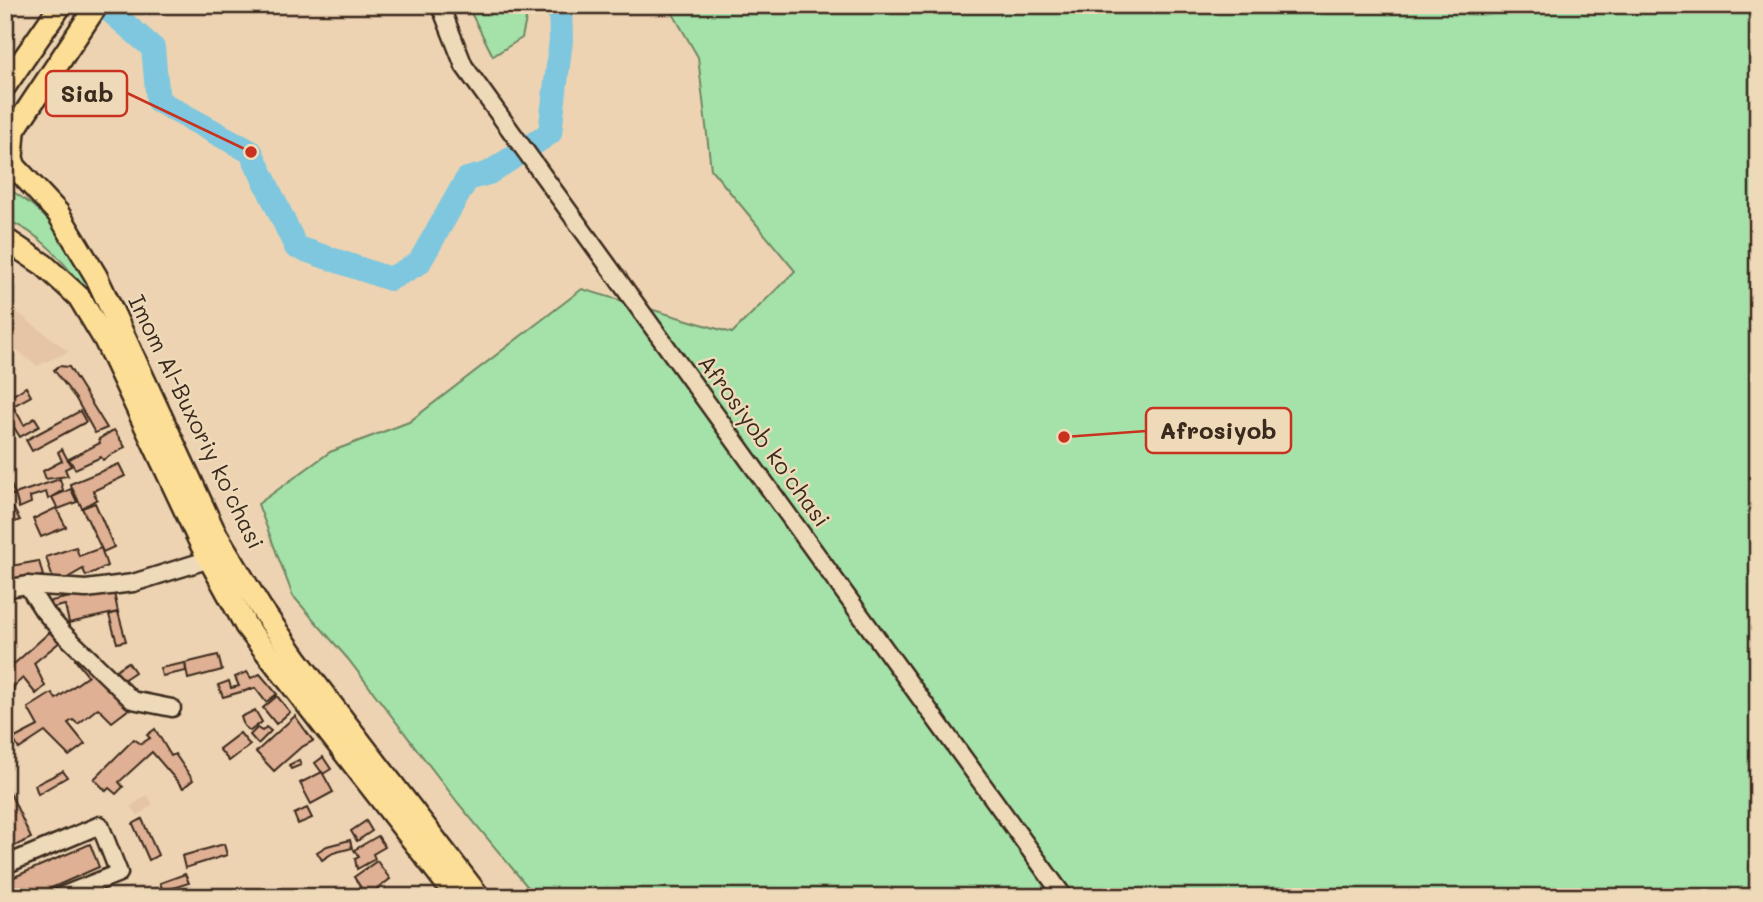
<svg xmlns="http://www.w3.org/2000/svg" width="1763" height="902" font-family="Mali,sans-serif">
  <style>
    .built { fill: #e6c5a6 }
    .green { fill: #a4e2a9; stroke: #708664; stroke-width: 2 }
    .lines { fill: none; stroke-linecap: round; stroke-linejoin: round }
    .river { stroke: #7ec7de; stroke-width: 24 }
    .building { fill: #dfb093; stroke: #3b2a1e; stroke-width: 2 }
    .minor-casing { stroke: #3b2a1e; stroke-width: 21 }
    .major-casing { stroke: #3b2a1e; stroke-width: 26 }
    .minor { stroke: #eedab8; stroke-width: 16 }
    .major { stroke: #fdde96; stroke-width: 21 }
    .labels { text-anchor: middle; stroke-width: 5; stroke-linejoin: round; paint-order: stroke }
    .street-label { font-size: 23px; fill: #3b2a1e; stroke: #eedab8 }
    .leader { fill: none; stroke: #c8321e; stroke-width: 2.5 }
    .callout-dot { fill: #c8321e; stroke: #eedab8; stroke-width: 2.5 }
    .callout { fill: #eedab8; stroke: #c8321e; stroke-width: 2.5 }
    .callout-label { font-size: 24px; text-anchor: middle; font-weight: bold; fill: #3b2a1e }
  </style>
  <rect width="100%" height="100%" fill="#edd3b2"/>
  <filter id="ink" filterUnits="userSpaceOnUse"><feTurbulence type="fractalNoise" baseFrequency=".0143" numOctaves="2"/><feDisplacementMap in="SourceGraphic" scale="14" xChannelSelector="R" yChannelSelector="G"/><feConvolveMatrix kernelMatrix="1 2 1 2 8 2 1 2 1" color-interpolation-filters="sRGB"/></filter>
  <g filter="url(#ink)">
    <g class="built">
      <path d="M5,303l63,48v1l-31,14 -29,-23 -3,2z"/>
      <path d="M147,795l6,9 -15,12 -7,-10z"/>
    </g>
    <g class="green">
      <path d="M467,5h62l-7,33 -29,18z"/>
      <path d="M668,5h1090v892h-1222l-78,-94 -110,-144 -55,-63 -35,-92 72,-52 79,-30 173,-133 150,44 63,-62 -84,-102 -13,-112z"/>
      <path d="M5,187c55,31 71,67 95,122 -27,-33 -52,-75 -95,-89z"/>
    </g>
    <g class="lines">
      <path class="river" d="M103,5l50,43 5,53 93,51 45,95 94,32 29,-16 48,-84 22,-6 61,-40 11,-93 -1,-35"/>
    </g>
    <g class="building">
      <path d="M59,366l10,1 38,61 -12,5 -19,-34 -22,-29z"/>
      <path d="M26,387l5,9 -18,10 11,19 11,-7 5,8 -20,11 -15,-24v-13z"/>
      <path d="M80,411l6,11 -54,29 -6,-11z"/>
      <path d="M114,430l11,17 -22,13 -2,-3 -26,12 -6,-10 31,-16 -1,-4z"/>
      <path d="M62,449l9,17 -6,3 3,7 -22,3 -3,-8 19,-10 -4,-9z"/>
      <path d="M119,464l6,12 -32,15 4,8 -15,9 -12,-24z"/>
      <path d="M5,472l10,22 -10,4z"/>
      <path d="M60,479l3,11 -15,9 -2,-7 -16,5 1,6 -12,5 -4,-14z"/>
      <path d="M71,489l6,13 -19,7 -6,-12z"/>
      <path d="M95,503l19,44 -11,5 -21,-44z"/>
      <path d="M13,508l7,12 -15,6v-14z"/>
      <path d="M56,508l10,19 -25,10 -8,-18z"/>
      <path d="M76,547l3,9 22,-8 6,18 -21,10 -3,-7 -16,9 -14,1 -7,-22z"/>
      <path d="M39,561l4,15 -38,6v-15z"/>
      <path d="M113,588l5,24 -49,11 -4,-18 -13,3 -1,-7z"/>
      <path d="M118,612l8,29 -9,2 -8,-28z"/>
      <path d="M52,630l9,11 -27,22 11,23 -9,8 -13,-16 -8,7 -10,23v-45l9,1z"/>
      <path d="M218,655l4,15 -34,9 -3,-16z"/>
      <path d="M80,656l25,24 24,29 -17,13 -14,-14 -20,16 -5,-4 -5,3 17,21 -16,12 -24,-24 -26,17 -6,-10 25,-13 -10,-18 24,-15 4,6 32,-23 -13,-16z"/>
      <path d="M128,662l7,10 -12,8 -7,-10z"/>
      <path d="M185,663l1,8 -24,5 -2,-8z"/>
      <path d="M247,672l4,6 9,-4 17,20 -11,8 -11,-14 -32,9 -5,-12 11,-4 2,7 8,-2 -4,-9z"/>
      <path d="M277,696l13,16 -14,12 -13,-16z"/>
      <path d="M255,710l7,12 -12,9 -6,-5 -3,-9z"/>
      <path d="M295,716l18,25 -13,7 -26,23 -18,-19z"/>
      <path d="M266,727l5,4 -13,13 -8,-9 7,-7 5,3z"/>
      <path d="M155,729l16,27 4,-2 18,26 -10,8 -31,-36 -33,30 4,5 -7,7 -7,-6 -3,3 -12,-12 40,-40 7,5 9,-6 -3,-3z"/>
      <path d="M240,733l10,12 -21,16 -10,-12z"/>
      <path d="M323,757l8,12 -8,5 -8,-11z"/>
      <path d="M299,760l2,5 -10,4 -2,-4z"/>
      <path d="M63,771l4,6 -29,17 -3,-9z"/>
      <path d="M322,772l11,20 -22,12 -11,-21z"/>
      <path d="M5,782l26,56 -20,10 -6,-12z"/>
      <path d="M307,808l5,10 -14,6 -4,-10z"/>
      <path d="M142,819l16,36 -9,5 -16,-36z"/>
      <path d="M366,821l6,10 -15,10 -6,-10z"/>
      <path d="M378,836l7,11 -12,7 2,5 -18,10 -2,-10 4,-2 -5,-7z"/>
      <path d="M350,840l2,8 -19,5 -11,7 -5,-8 10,-6z"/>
      <path d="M90,844l9,23 -68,30h-26v-16z"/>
      <path d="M224,844l3,11 -42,13 -3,-12z"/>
      <path d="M377,861l13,18 -23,18 -13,-20z"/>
      <path d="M185,874l4,9 -26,8 -3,-8z"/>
    </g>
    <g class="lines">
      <defs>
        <g id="minor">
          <path d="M440,5l24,61 600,831"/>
          <path d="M27,585l16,25 20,23 69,67 40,8"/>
          <path d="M5,589l22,-4 59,4 47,-6 77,-24"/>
          <path d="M5,865l95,-40 19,48 -60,24"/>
        </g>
        <g id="major">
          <path d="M5,86l56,-81"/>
          <path d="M14,131l-2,27 3,9 43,46 38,63 118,255 46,76 38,54 181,236"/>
          <path d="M6,142l91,-137"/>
          <path d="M5,239l39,26 35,32 26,43 96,204 45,82 211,271"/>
        </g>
      </defs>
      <use href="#minor" class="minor-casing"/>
      <use href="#major" class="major-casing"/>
      <use href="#minor" class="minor"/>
      <use href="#major" class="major"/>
    </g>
  </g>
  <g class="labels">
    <g class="street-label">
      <text transform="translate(196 422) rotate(64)" y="8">Imom Al-Buxoriy ko'chasi</text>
      <text transform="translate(764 441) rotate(54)" y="8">Afrosiyob ko'chasi</text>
    </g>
  </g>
  <path class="leader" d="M251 152L127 93M1064 437L1146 431"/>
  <g class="callout-dot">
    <circle cx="251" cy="152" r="7"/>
    <circle cx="1064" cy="437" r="7"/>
  </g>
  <g class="callout">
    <rect x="46" y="71" width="81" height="45" rx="7"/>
    <rect x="1146" y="408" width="145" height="45" rx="7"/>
  </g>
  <g class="callout-label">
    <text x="87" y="102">Siab</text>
    <text x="1218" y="439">Afrosiyob</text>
  </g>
  <rect width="1763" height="902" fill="none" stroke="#eedab8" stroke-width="28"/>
  <rect x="14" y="14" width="1735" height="874" fill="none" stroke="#3b2a1e" stroke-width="2.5" filter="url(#ink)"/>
</svg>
